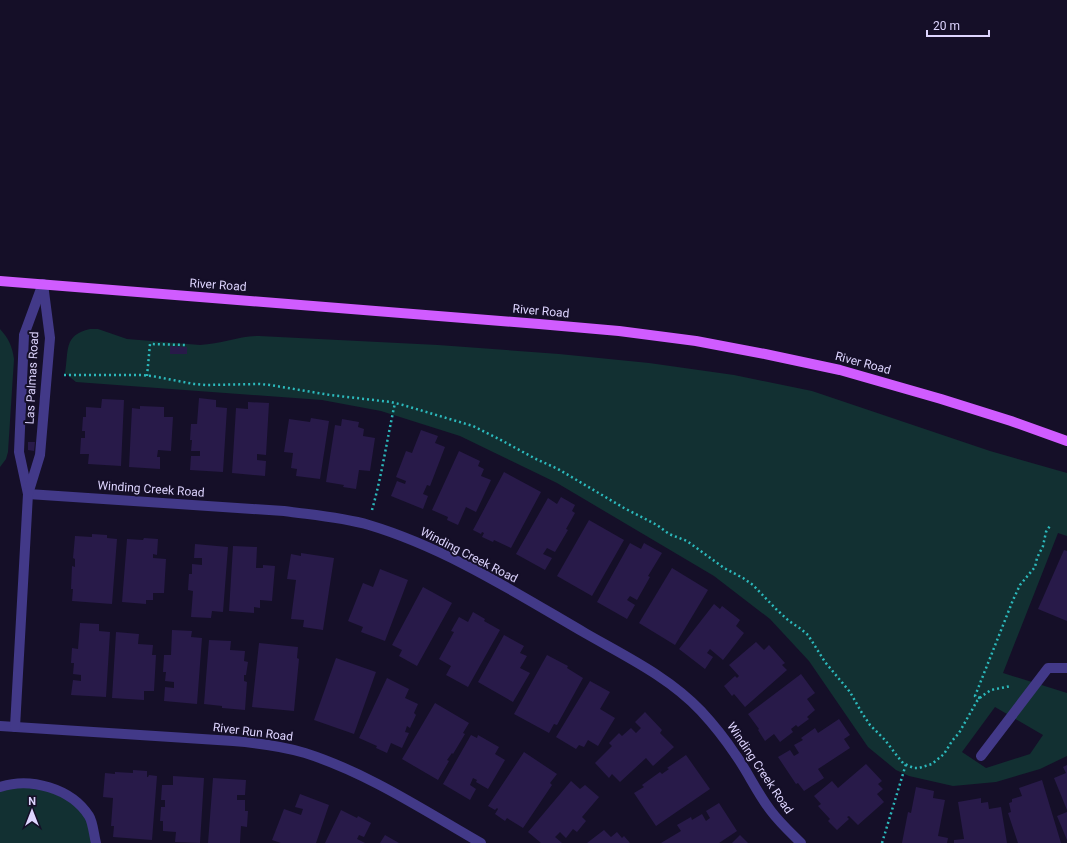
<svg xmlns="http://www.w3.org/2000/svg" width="1067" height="843" font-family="Roboto,sans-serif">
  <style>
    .green { fill: #123032; fill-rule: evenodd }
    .building { fill: #281a49 }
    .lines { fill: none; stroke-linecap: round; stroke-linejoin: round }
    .path { stroke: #2cb9bc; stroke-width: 2.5; stroke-dasharray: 2 3; stroke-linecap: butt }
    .minor { stroke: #423988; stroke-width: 10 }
    .major { stroke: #d05cff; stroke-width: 10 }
    .labels { text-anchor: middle; stroke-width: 4; stroke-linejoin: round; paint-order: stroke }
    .street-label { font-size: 12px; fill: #ded5ff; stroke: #150f28 }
  </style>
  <rect width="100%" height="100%" fill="#150f28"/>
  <g class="green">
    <path d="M0,329c9,10 12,17 14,30l-6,93 -2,7 -6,8z"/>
    <path d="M90,329h8l29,10 73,6c21,-1 39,-9 59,-9l179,9 121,9 90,9 85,12 78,16 178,60 77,22v63l-9,-3 -55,140 64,20v63l-27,13 -44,13 -43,4 -44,-10 -13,-6 -28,-23 -59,-86 -39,-42 -56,-43 -157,-93 -97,-47 -79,-25 -59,-11 -246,-18 -11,-9c4,-22 -2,-38 25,-44zM995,707l48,28 -13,19 -44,14 -24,-16z"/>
    <path d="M32,784l48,21 16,38h-96v-56z"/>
  </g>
  <g class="building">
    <path d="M170,346l17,1v7h-17z"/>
    <path d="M199,398l17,2v7l11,1 -4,64 -33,-2 1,-14h9v-5h-9l1,-11h-2l1,-16h6z"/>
    <path d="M102,399l22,1 -3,66 -33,-2 1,-10h-9l1,-16h4v-7h-3l1,-14h3v-10l15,1z"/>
    <path d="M248,402l21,1 -3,52 -9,-1v6l9,1 -1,15 -33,-3 4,-65 12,1z"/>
    <path d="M140,406l24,1v10h9l-2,34 -13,-1 -1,7h3v12l-31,-2 3,-59 8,1z"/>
    <path d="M311,418l18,3 -9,58 -24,-3 1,-7 -6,-1 2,-15 -9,-1 5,-33 21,3z"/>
    <path d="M342,419l17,3 -1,5 6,2 -1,7 12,2 -5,33 -11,-1 -3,19 -13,-2 1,-2 -18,-3 9,-57 6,1z"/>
    <path d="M421,430l17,6 -3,7 10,4 -15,39 -3,-1 -4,9 5,2 -5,13 -32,-13 6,-15 8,3 1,-3 -10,-4 10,-26 6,2z"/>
    <path d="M28,442h7l-1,9 -6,-1z"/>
    <path d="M459,451l21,10 -2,5 6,3 -3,7 10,4 -15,32 -10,-5 -8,18 -11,-5 1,-3 -16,-7z"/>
    <path d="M504,472l37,20 -30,56 -17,-8 -1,2 -11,-5 2,-4 -2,-1 -1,2 -8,-4z"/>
    <path d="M561,497l14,8 -3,6 3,2 -9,16 2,1 -13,22 -8,-4 -4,6 9,4 -7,12 -29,-16 32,-56 9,6z"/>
    <path d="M589,520l35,20 -32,56 -35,-20z"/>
    <path d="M92,534l15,1v3l10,1 -5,65 -40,-3 1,-12h-2l1,-23 3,1v-8l-2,-1 2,-22 17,1z"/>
    <path d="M144,538l14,1 -1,16 -4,-1v4l13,1 -2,34h-11v7h-7v4l-24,-2 5,-63 16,1z"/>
    <path d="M630,543l11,6 3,-6 18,10 -14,23 2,1 -13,23 -7,-4 -3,4 8,5 -8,14 -30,-17z"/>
    <path d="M195,544l33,3 -5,65 -11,-1 -1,7 -20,-1 2,-26 -5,-1 1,-16h3v-10l10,1v-7h-8z"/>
    <path d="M233,546l24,1 -1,21h7v-3l12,1 -3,35 -12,-1v8l-6,-1v6l-25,-2z"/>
    <path d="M1064,550l3,1v70l-29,-12z"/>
    <path d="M301,553l33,5 -11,72 -20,-3 1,-7 -13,-1 5,-39 -9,-1 4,-25 10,2z"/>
    <path d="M672,568l36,22 -33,55 -36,-22z"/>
    <path d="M380,569l28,11 -23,61 -24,-9 2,-5 -15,-6 15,-38 10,4z"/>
    <path d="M423,587l29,16 -35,63 -18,-10 3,-6 -10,-5z"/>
    <path d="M714,604l6,5 2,-3 18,14 -4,6 8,7 -21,27 -13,-11 -3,4 6,4 -8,12 -26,-20z"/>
    <path d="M473,612l12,7 -1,2 16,9 -32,57 -22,-12 5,-9 -12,-7 15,-27 -3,-1 8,-14 9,5z"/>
    <path d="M80,623l19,1v7l11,1 -4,65 -35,-2 2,-15 8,1v-6l-8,-1 1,-11h-3l1,-15 6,1z"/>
    <path d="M172,630l20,1 -1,6 11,1 -5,66 -33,-3 1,-14 9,1v-6l-9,-1 1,-9h-3l1,-17h7z"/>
    <path d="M116,632l23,2 -1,10 15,1 -1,10h4l-2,36h-10v9l-32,-2z"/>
    <path d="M504,635l20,11 -4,7 7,3 -7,12 10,5 -17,29 -35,-20z"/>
    <path d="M209,640l22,1 -1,9 15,1 -1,10 4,1 -2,13h-2v6l3,1 -2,28 -23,-2v-2l-18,-2z"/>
    <path d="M756,642l8,8 5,-5 16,18 -3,2 5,5 -42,37 -11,-13 -2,2 -8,-10 11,-10 2,2 2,-2 -10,-11z"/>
    <path d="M259,643l39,4 -1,11 2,1 -5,52 -42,-4z"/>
    <path d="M547,655l21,11 -1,2 16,10 -26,47 -3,-1 -5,9 -35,-19z"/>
    <path d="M336,658l40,14 -22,62 -40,-14z"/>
    <path d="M801,674l14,19 -8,6 8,11 -8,7 2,2 -11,8 -2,-2 -5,4 2,3 -13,10 -6,-8 -9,7 -7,-11 1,-1 -11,-15z"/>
    <path d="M387,678l22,11 -4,9 13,6 -4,9 2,2 -6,13 -3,-2 -2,6 4,1 -7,15 -11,-5 -4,10 -11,-5 1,-2 -18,-8z"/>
    <path d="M590,681l20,11 -10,17 15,9 -17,28 -10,-6 -4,7 -5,-2 -3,4 -20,-12z"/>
    <path d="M435,703l34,20 -6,10 2,1 -12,20 -1,-1 -5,7 2,1 -11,19 -36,-21z"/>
    <path d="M645,712l17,18 -2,3 14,14 -21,19 -7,-8 -26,24 -8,-8 -3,4 -14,-15 17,-17 -3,-3 10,-10 3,3 9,-8 5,5 5,-5 -6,-6z"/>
    <path d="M839,719l11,16 -6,4 6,9 -32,21 6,9 -20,13 -6,-8 -2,1 -18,-27 12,-7 4,6 5,-3 -5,-8 9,-5 -2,-2 14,-10 3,5z"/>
    <path d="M471,735l6,3 1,-3 21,12 -4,7 10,6 -17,29 -12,-7 1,-2 -4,-2 -3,7 6,4 -6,11 -27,-16z"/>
    <path d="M524,752l33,22 -7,9 2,2 -29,43 -16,-10 -2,3 -10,-7 3,-5 -1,-1 -2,2 -7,-4z"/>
    <path d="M686,755l24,34 -54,37 -22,-33 10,-6 -2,-2 18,-13 2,2 7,-5 -2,-1z"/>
    <path d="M866,764l16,17 -4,3 5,5 -6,5 7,8 -26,23 -9,-9 -2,1 2,2 -12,11 -9,-9 2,-2 -12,-13 3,-2 -7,-8 18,-15 6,7z"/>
    <path d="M1067,765v45l-13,-32 12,-5 -3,-6z"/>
    <path d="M133,770l14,1v6h1l1,-2 8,1 -5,64 -39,-3 1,-11h-3l2,-28 -10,-1 2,-24 10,1v-2l18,1z"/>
    <path d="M173,776l31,2 -4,65 -25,-1 1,-10 -13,-1v-10h-3l1,-14h4v-7h-4l1,-15h11z"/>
    <path d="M213,778l33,2 -1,15h-8v5h8v11h3l-1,16 -6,-1 -1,17h-32z"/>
    <path d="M1042,780l19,63h-43l-10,-30 3,-1 -2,-9 3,-1v-3l10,-3 -3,-8z"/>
    <path d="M571,781l9,8 5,-4 14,12 -17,20 4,4 -9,11 -4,-3 -7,9 -6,-6 -5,5 7,6h-21l-13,-11z"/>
    <path d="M916,787l18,4 -1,7 12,2 -7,36 10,2 -1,5h-45l6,-31 3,1z"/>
    <path d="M300,794l29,11 -13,38h-35l-9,-3 12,-31 17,6 2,-6 -8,-2z"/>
    <path d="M981,798v5l7,-1 1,7 12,-2 6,36h-53v-3l10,-1 -6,-37z"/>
    <path d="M719,803l18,28 -18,12h-58l20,-12 -4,-6 14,-8 1,3 10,-6 4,7 4,-3 -4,-7z"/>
    <path d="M341,810l16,8 1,-2 13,7 -7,14 -5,-2 -2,4 8,4h-40z"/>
    <path d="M1067,812v28l-10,-24z"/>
    <path d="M604,830l7,7 6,-5 5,6 2,-2 6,7h-43z"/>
    <path d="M385,835l14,8h-19z"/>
    <path d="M740,835l8,8h-16z"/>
  </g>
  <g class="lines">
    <g class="path">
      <path d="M64,375h77l11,1 42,8 12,1 53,-1 11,1 60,10 61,7 12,3 70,21 26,13 37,20 22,10 66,39 33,17 12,9 18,7 37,27 19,10 10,7 23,24 13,12 12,8 7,6 17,27 25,30 12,21 8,12 15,15 13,17 5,6 6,3 5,2h5l13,-4 12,-10 8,-13 7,-8 18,-32 5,-5 9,-6 20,-4"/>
      <path d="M147,376l3,-32 36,1"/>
      <path d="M372,510c10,-35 15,-71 23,-107"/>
      <path d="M980,698l-5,-2 38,-96 7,-15 15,-18 2,-9 6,-12 3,-14 5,-8"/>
      <path d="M882,843l24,-79"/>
    </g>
    <g class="minor">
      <path d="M28,494l256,17c28,4 57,6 85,14 77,23 147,68 216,108 40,23 84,44 116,78 13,14 24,28 34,43 13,18 22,39 36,57 9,12 20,22 30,32"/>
      <path d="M28,494l-9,-42 5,-117 18,-49"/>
      <path d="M0,726l233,15c24,2 49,5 72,12 63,20 120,58 176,90"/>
      <path d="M15,727l13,-233 12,-39 10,-117 -7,-54"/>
      <path d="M981,756l67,-88h19"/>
      <path d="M0,787c30,-10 71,1 89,29 4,6 5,20 7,27"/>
    </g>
    <path class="major" d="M0,281l539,43 80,7 77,10 69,13 75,16 101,29 70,22 56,20"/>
  </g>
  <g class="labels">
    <g class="street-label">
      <text transform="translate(218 285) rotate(4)" y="4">River Road</text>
      <text transform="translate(541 311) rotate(5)" y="4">River Road</text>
      <text transform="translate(863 363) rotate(15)" y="4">River Road</text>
      <text transform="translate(32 378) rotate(-87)" y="4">Las Palmas Road</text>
      <text transform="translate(151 489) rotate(4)" y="4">Winding Creek Road</text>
      <text transform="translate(469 555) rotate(27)" y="4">Winding Creek Road</text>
      <text transform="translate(253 732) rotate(7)" y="4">River Run Road</text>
      <text transform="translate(760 768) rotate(56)" y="4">Winding Creek Road</text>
    </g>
  </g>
  <g transform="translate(32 811)" stroke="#150f28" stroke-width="3" paint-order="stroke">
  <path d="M0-3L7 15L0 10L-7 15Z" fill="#ded5ff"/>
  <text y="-6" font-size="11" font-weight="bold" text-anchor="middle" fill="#ded5ff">N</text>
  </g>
  <path d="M927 30v6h62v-6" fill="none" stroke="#ded5ff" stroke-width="2"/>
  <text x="933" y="30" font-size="12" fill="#ded5ff" stroke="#150f28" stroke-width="3" paint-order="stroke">20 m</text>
</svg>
